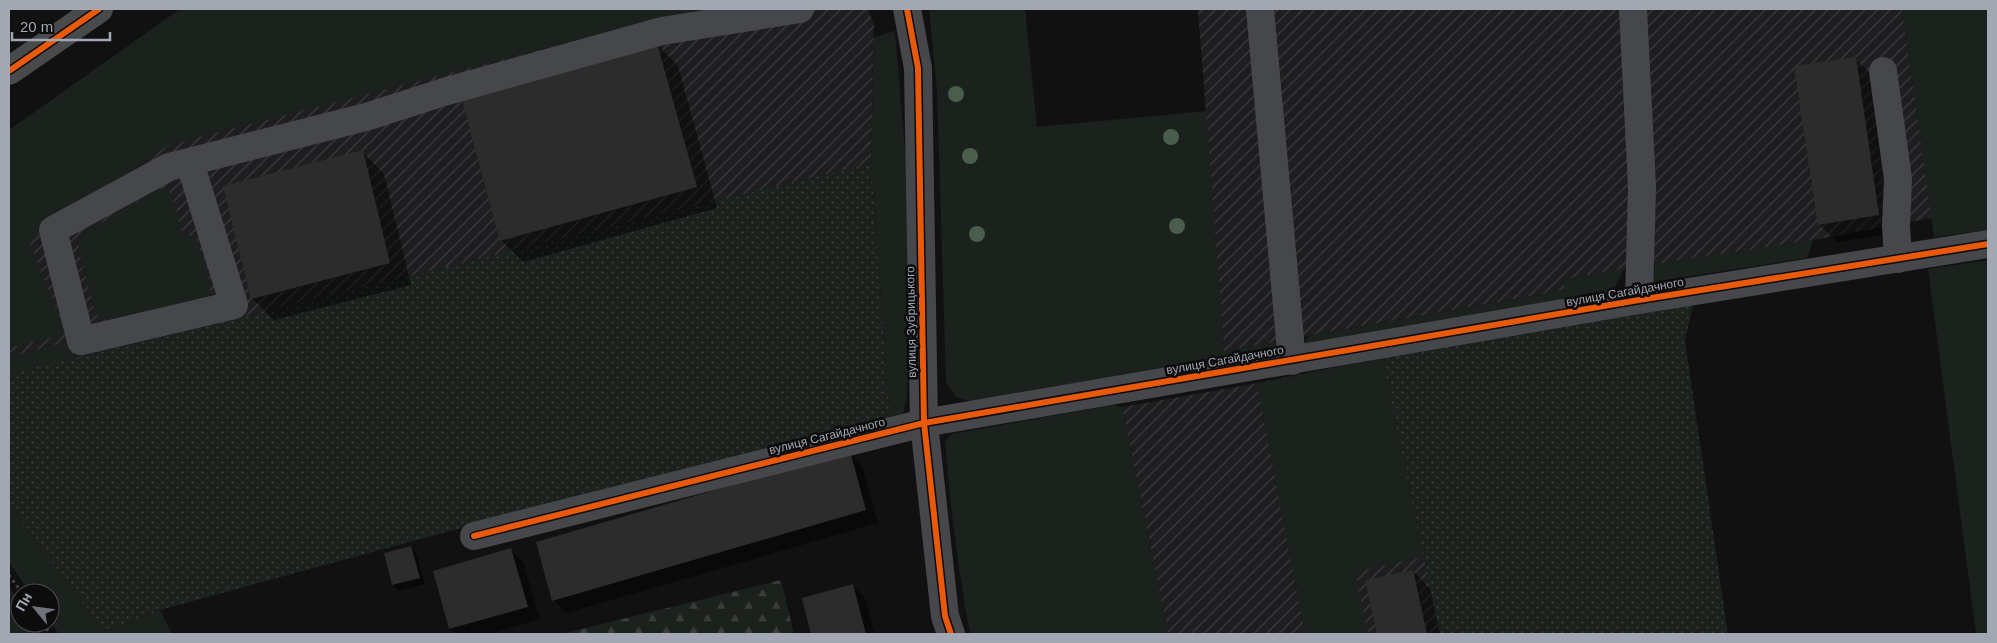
<svg xmlns="http://www.w3.org/2000/svg" width="1997" height="643" font-family="Arial,sans-serif">
  <style>
    .industrial { fill: url(#industrial-furrows) }
    .grass { fill: #1b211c }
    .forest { fill: url(#forest-firs) }
    .garden { fill: url(#garden-dots) }
    .shadow { fill: #0007 }
    .building { fill: #2c2c2d }
    .lines { fill: none; stroke-linecap: round; stroke-linejoin: round }
    .path { stroke: #47494c; stroke-width: 3; stroke-dasharray: 2.5 4; stroke-linecap: butt }
    .minor { stroke: #46474a; stroke-width: 28 }
    .major { stroke: #484a4c; stroke-width: 28 }
    .cycleway-casing { stroke: #0c0c0d; stroke-width: 9 }
    .cycleway { stroke: #e8590c; stroke-width: 6 }
    .tree { fill: #4b5d4d }
    .labels { text-anchor: middle; stroke-width: 5; stroke-linejoin: round; paint-order: stroke }
    .street-label { font-size: 12px; fill: #a3a7b2; stroke: #0c0c0d }
  </style>
  <defs>
    <pattern id="industrial-furrows" width="10" height="10" patternUnits="userSpaceOnUse" patternTransform="scale(1.25)"><rect width="10" height="10" fill="#1e1e20"/><path d="M-1 1l2-2M0 10L10 0M9 11l2-2" fill="none" stroke="#3c3c3e"/></pattern>
    <pattern id="forest-firs" width="22" height="20" patternUnits="userSpaceOnUse" patternTransform="scale(1.25)"><rect width="22" height="20" fill="#1b211c"/><path d="M5 1l3.5 6h-7zM16 11l3.5 6h-7z" fill="#393e3b"/></pattern>
    <pattern id="garden-dots" width="8" height="8" patternUnits="userSpaceOnUse" patternTransform="scale(1.25)"><rect width="8" height="8" fill="#1b211c"/><path d="M2 2h.1M6 6h.1" fill="none" stroke="#393e3b" stroke-width="1.8" stroke-linecap="round"/></pattern>
  </defs>
  <rect width="100%" height="100%" fill="#111112"/>
  <g class="industrial">
    <path d="M314,9h554l6,16 -3,138 -862,211v-160z"/>
    <path d="M1198,9h704l30,209 -119,22 -248,39v11l-341,61z"/>
    <path d="M1382,358l58,276h-272l-46,-227 125,-22z"/>
  </g>
  <g class="grass">
    <path d="M180,9h519l-531,136 -139,97 37,92 -57,14v-218z"/>
    <path d="M929,9h96l12,118 169,-16 18,240 62,-11 -5,9 -47,11 -265,41 -13,-4 -10,-15 -9,-290z"/>
    <path d="M1902,9h86v221l-54,7z"/>
    <path d="M895,31l11,132 5,93 -4,142 -5,20 -12,5 -19,-260 3,-126z"/>
    <path d="M164,189l8,5 10,38 15,8c5,19 20,44 9,62l-97,19 -8,-3 -6,-5 -16,-62v-11l5,-6 70,-44z"/>
    <path d="M1813,240l-6,18 -155,24 3,-18z"/>
    <path d="M1988,260v374h-12l-48,-365z"/>
    <path d="M1624,269l-11,22 -312,57 8,-12 256,-46 -1,-11z"/>
    <path d="M67,342l7,17 -65,15v-17z"/>
    <path d="M1382,358l42,199 -69,15 13,62h-63l-48,-250z"/>
    <path d="M1113,405l9,2 46,227h-198c-12,-64 -20,-128 -25,-193l7,-7z"/>
    <path d="M9,504l95,128 56,-22 12,24h-113l-9,-13v-28h-20l-21,-31z"/>
    <path d="M9,587l11,16v20h14l8,11h-33z"/>
  </g>
  <path class="forest" d="M781,580l13,54h-233z"/>
  <g class="garden">
    <path d="M871,163l19,260 -444,109 -286,78 -56,22 -95,-128v-130z"/>
    <path d="M1693,305l-8,36 43,293h-288l-58,-276z"/>
  </g>
  <g class="shadow">
    <path d="M657,44l21,22 39,142 -194,54 -22,-22z"/>
    <path d="M1855,59l18,17 24,157 -60,9 -18,-18z"/>
    <path d="M362,152l22,22 27,111 -137,35 -22,-22z"/>
    <path d="M849,453l13,13 16,57 -312,90 -13,-13z"/>
    <path d="M411,548l6,6 8,30 -25,7 -7,-6 -8,-31z"/>
    <path d="M510,549l13,13 17,57 -52,15h-32l-6,-5 -16,-57z"/>
    <path d="M1413,571l17,18 10,45h-62l-12,-53z"/>
    <path d="M853,586l12,12 10,36h-62l-10,-35z"/>
  </g>
  <g class="building">
    <path d="M657,43l40,144 -197,54 -39,-144z"/>
    <path d="M1856,57l23,158 -61,10 -24,-159z"/>
    <path d="M363,150l27,113 -139,36 -28,-113z"/>
    <path d="M850,451l16,59 -314,91 -16,-59z"/>
    <path d="M411,546l9,32 -28,7 -8,-32z"/>
    <path d="M511,548l17,59 -79,22 -16,-58z"/>
    <path d="M1413,570l14,64h-50l-12,-54z"/>
    <path d="M853,584l13,50h-55l-9,-36z"/>
  </g>
  <g class="lines">
    <g class="path">
      <path d="M9,575l13,18"/>
      <path d="M43,623l7,11"/>
    </g>
    <g class="minor">
      <path d="M907,9l11,59 6,355 21,193 6,18"/>
      <path d="M1260,9l32,352"/>
      <path d="M1633,9l9,178 -3,113"/>
      <path d="M1883,71l15,108 -2,46 2,34"/>
      <path d="M190,163l44,142 -153,36 -28,-111 116,-63 197,-50 81,-26 215,-60 138,-22"/>
      <path d="M474,536l450,-113 715,-123 349,-56"/>
    </g>
    <path class="major" d="M9,71l90,-62"/>
    <defs>
      <g id="cycleway">
        <path d="M907,9l11,59 6,355 21,193 6,18"/>
        <path d="M9,71l90,-62"/>
        <path d="M474,536l450,-113 715,-123 349,-56"/>
      </g>
    </defs>
    <use href="#cycleway" class="cycleway-casing"/>
    <use href="#cycleway" class="cycleway"/>
  </g>
  <g class="tree">
    <circle cx="956" cy="94" r="8"/>
    <circle cx="1171" cy="137" r="8"/>
    <circle cx="970" cy="156" r="8"/>
    <circle cx="1177" cy="226" r="8"/>
    <circle cx="977" cy="234" r="8"/>
  </g>
  <g class="labels">
    <g class="street-label">
      <text transform="translate(1625 292) rotate(-10)" y="4">вулиця Сагайдачного</text>
      <text transform="translate(911 322) rotate(-91)" y="4">вулиця Зубрицького</text>
      <text transform="translate(1225 360) rotate(-10)" y="4">вулиця Сагайдачного</text>
      <text transform="translate(827 436) rotate(-14)" y="4">вулиця Сагайдачного</text>
    </g>
  </g>
  <rect width="1997" height="643" fill="none" stroke="#a3a7b2" stroke-width="20"/>
  <g transform="translate(35 608) rotate(299)"><circle r="24" fill="#0c0c0d" stroke="#484a4f"/>
  <path d="M0-4L9 19L0 12L-9 19Z" fill="#70727a"/>
  <text y="-8" font-size="14" font-weight="bold" text-anchor="middle" fill="#a3a7b2">Пн</text>
  </g>
  <path d="M12 32v8h98v-8" fill="none" stroke="#a3a7b2" stroke-width="2.5"/>
  <text x="20" y="32" font-size="15" fill="#a3a7b2" stroke="#0c0c0d" stroke-width="4" paint-order="stroke">20 m</text>
</svg>
